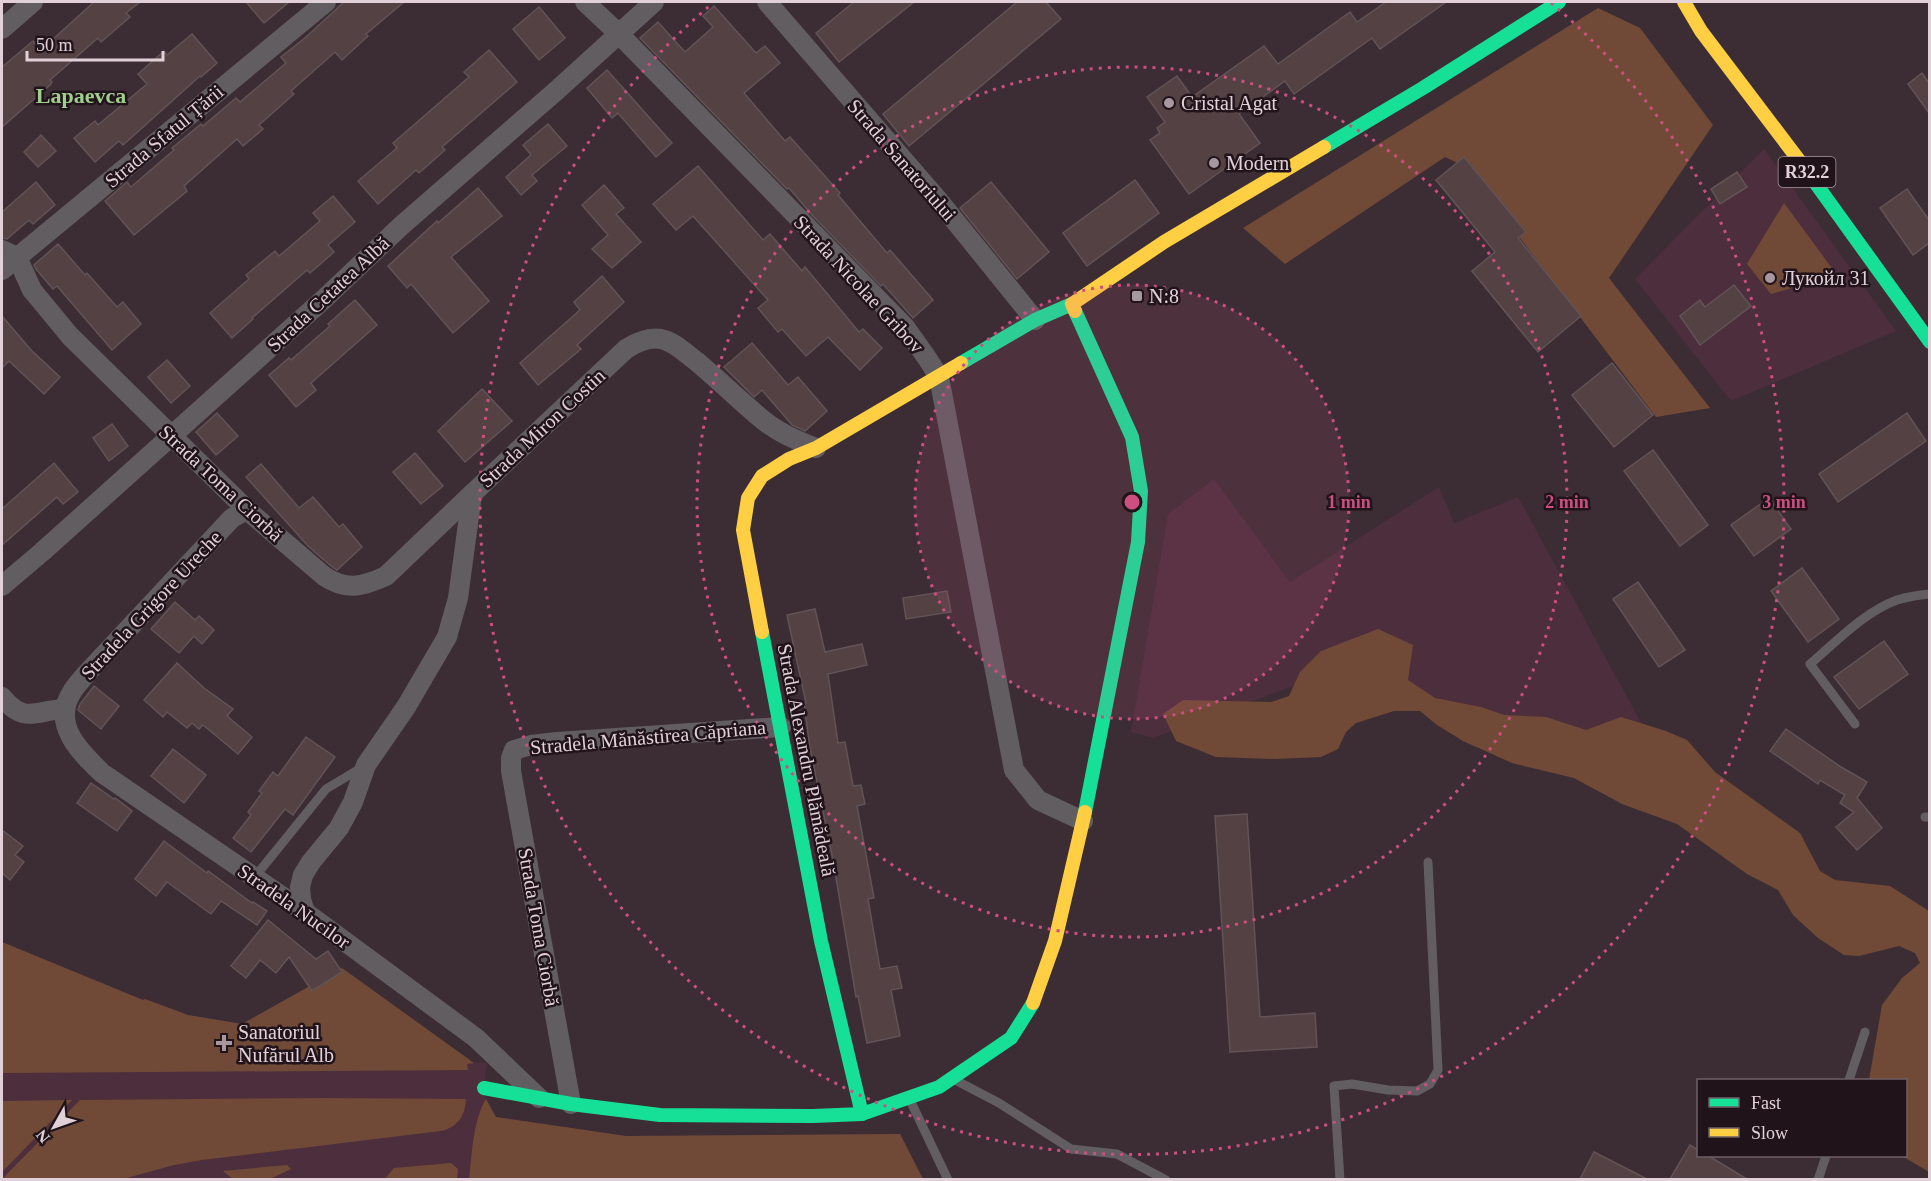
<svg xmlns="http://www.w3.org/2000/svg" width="1931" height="1181" font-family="Georgia,serif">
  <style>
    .built { fill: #4d2e3d }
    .green { fill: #714a37 }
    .building { fill: #534144; stroke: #615356; stroke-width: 1.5 }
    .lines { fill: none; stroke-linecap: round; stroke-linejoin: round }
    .lane { stroke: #625d61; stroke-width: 9 }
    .street { stroke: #625d61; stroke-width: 20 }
    .fast { stroke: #16e098; stroke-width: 14 }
    .slow { stroke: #ffcf43; stroke-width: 14 }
    .ring { fill: none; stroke: #cc4f80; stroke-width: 3; stroke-dasharray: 3 6 }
    .poi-dot { fill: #a8979f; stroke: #20141a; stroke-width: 2 }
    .labels { text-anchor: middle; stroke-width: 5; stroke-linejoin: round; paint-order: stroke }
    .shield { fill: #20141a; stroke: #a8989f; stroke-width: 1.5 }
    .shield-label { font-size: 18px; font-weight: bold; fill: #e2d0d8 }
    .poi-label { font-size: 20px; fill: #e2d0d8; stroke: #20141a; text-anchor: start }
    .street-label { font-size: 20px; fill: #e2d0d8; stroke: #20141a }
    .quarter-label { font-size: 22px; font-weight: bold; fill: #a0ce8e; stroke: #20141a }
    .centre { fill: #cc4f80; stroke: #20141a; stroke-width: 3 }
    .ring-label { font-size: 18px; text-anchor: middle; font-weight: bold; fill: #cc4f80; stroke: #20141a; stroke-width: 5; stroke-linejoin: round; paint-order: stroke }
  </style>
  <rect width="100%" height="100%" fill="#3c2d34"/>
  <g class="built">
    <path d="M1764,149l132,182 -165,70 -96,-122z"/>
    <path d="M1214,479l76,103 149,-95 15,36 64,-26 127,233 -103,9 -221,-63 -168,62 -22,-6 37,-218z"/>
    <path d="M2,942l141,58 2,-1 43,16 54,9 100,-56 133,96v-2l12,1 -3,25 2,10 10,19 130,19 274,-2 23,45h-921z"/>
  </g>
  <g class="green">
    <path d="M1598,8l42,20 73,97 -104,153 101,130 -54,9 -190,-250 -21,-10 -160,107 -42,-36z"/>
    <path d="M1784,203l53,72 -66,19 -24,-30z"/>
    <path d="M1378,629l35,16 -5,35 27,18 46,9 23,8 42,2 40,13 35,-13 45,14 21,9 28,32 85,61 20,38 15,9 55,6 39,25v261l-27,-16h4v-76h-37l13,-75 20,-27 18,-15 -5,-10 -16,-7 -40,10 -15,-1 -26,-17 -25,-23 -15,-25 -31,-16 -70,-50 -55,-20 -48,-26 -62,-15 -49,-22 -26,-16 -17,-14h-26l-38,12 -10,9 -8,17 -17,8 -46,2 -59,-2 -40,-16 -13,-27 20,-14 88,2 18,-6 11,-24 21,-21z"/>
    <path d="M2,942l141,58 2,-1 43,16 54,9 100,-56 132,95 -7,1 1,6 -466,3z"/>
    <path d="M324,1098l142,1c-1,17 -8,28 -25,32l-239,29 -28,5 -51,14h-121l78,-79z"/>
    <path d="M486,1099l10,18 130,19 274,-2 23,45 -454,1c3,-25 4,-60 17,-81z"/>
    <path d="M72,1100l-70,72v-71z"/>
    <path d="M451,1163l7,6 -1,10h-72l9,-11z"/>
    <path d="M287,1165l4,4 -21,10h-37l-10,-8z"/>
  </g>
  <g class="building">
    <path d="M94,2h46l-14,11 4,4 -29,25 -3,-4 -48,42 2,2 -2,3 -48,42v-60l31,-26 8,9z"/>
    <path d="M246,2h43l-25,21z"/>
    <path d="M344,2h60l-38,32 2,2 -26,24 -7,-8 -44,39 3,3 -35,31 4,4 -20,17 -6,-7 -53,47 3,5 -53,44 -29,-34 22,-19 4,5 43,-37 -2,-2 29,-24 2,2 33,-28 4,4 46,-39 -5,-6 25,-20z"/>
    <path d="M854,2h60l-75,60 -23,-29z"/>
    <path d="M1017,2h29l15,17 -152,127 -26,-32z"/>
    <path d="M1386,2h60l-66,47 -8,-11 -78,56 -9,-13 -46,33 21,29 -71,51 -39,-54 10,-7 -3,-5 8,-6 -18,-25 30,-21 15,21 72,-51 14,18 72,-52 7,10z"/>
    <path d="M714,6l42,47 9,-7 15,17 -36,30 41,48 5,-4 50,56 -2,2 49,58 3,-3 43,50 -20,18 -30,-34 -2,2 -69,-71 -23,-27 -2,1 -147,-151 18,-16 27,30 28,-25 -10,-11z"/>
    <path d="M539,7l26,31 -26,22 -26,-31z"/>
    <path d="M192,34l25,29 -16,14 -1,-1 -77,69 -4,-4 -24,21 -21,-24 21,-17 3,4 49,-41 -9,-10 26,-23 3,4z"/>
    <path d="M489,50l28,32 -75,65 3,3 -26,23 -3,-3 -38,34 -20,-23 39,-33 -4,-5 76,-66 -5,-5z"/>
    <path d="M607,70l65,73 -16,14 -38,-44 -6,5 -25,-30z"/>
    <path d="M1922,73l7,10v30l-21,-29z"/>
    <path d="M548,124l19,22 -35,29 5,6 -16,14 -15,-18 25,-22 -8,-10z"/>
    <path d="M41,135l15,16 -18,16 -14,-15z"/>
    <path d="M1464,157l62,75 -8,6 63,78 -43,36 -66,-81 23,-19 -59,-72z"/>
    <path d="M698,166l65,74 7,-6 32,37 3,-4 54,65 4,-3 19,19 -22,22 -32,-33 -22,19 -24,-27 -4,3 -20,-24 10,-8 -75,-84 -17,14 -23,-26z"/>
    <path d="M1737,172l10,15 -27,17 -9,-15z"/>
    <path d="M1135,180l24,33 -72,53 -24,-33z"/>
    <path d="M36,182l19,23 -22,19 -4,-4 -22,19 -5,-1v-26z"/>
    <path d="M991,182l58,70 -32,27 -57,-71z"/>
    <path d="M604,185l20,23 -8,6 25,28 -29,26 -20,-19 16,-14 -26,-30z"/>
    <path d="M478,188l24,28 -51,41 38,44 -36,32 -42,-49 -4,4 -19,-22 49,-45 1,2z"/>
    <path d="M1907,189l22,31v23l-16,12 -33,-47z"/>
    <path d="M333,196l22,26 -27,23 6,7 -24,21 -3,-3 -55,48 1,1 -21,19 -22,-25 39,-34 -3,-4 29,-24 4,5 41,-35 -7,-8z"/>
    <path d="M58,244l27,31 2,-2 30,34 6,-5 18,22 -29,26 -55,-64 -4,3 -17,-20 -2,-4z"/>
    <path d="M602,276l22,26 -47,43 4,4 -43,36 -18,-22 60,-53 -6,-8z"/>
    <path d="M1734,285l17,21 -51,39 -20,-29 20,-16 5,7z"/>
    <path d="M355,300l22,25 -66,58 5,7 -20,17 -27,-32 20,-17 2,2 39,-34 -2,-2z"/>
    <path d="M2,316l29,34 29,27 -16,17 -35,-33 -7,7z"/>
    <path d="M752,343l36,42 10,-8 29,34 -22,20 -13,-6 -30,-35 -8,7 -30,-30z"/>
    <path d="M167,360l23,26 -19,17 -23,-26z"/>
    <path d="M1612,363l41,52 -39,32 -42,-52z"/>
    <path d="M482,389l30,32 -47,41 -27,-31z"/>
    <path d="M217,413l21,23 -22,19 -20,-23z"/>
    <path d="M1907,413l19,28 -88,61 -19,-28z"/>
    <path d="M112,424l16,22 -19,15 -16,-23z"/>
    <path d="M1653,450l55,75 -28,21 -56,-75z"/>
    <path d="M415,453l28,33 -22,18 -28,-32z"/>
    <path d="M54,463l24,29 -15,12 -6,-7 -55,48v-36z"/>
    <path d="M261,464l38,44 14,-11 26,30 4,-3 19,23 -25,23 -6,-4 -23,-20 -62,-69z"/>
    <path d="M1769,498l22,31 -37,27 -23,-31z"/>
    <path d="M1802,568l37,51 -31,23 -37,-51z"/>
    <path d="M1638,582l47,68 -26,17 -46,-68z"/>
    <path d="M947,591l4,21 -45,7 -3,-21z"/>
    <path d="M175,602l20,18 4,-4 15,14 -12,14 -8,-8 -15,17 -28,-24z"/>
    <path d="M815,609l10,43 37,-8 5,21 -39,9 10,69 7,-1 8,44 8,-1 4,19 -8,2 17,92 -6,1 12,70 17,-3 5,22 -11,2 9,46 -33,7 -9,-47 -2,1 -23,-137 -23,-112 -6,-45h2l-19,-88z"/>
    <path d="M1884,641l24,33 -49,35 -25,-32z"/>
    <path d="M177,663l27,25 29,21 -6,7 25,21 -14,17 -35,-29 -4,4 -7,-6 -5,5 -20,-16 -4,5 -19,-17z"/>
    <path d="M94,686l25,20 -18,23 -23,-19 2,-6z"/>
    <path d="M1786,729l55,38 26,15 -10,16 25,30 -25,22 -21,-23 18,-15 -14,-9 5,-8 -25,-15 -2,4 -48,-33z"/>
    <path d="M306,737l29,20 -42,58 -8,-6 -34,43 -18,-14 18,-23 -3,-3 14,-19 -3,-2 14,-19 5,4z"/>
    <path d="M173,749l33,26 -22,28 -33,-27z"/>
    <path d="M91,783l23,16 1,-1 17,13 -15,20 -40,-28z"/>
    <path d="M1247,814l13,203 55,-4 2,34 -87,5 -15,-236z"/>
    <path d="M2,830l21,16 -8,9 9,7 -14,18 -8,-7z"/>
    <path d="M164,841l43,32 1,-2 44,32 1,-1 14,9 -10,14 -36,-24 -10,13 -44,-32 -11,14 -21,-17z"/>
    <path d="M268,920l48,39 12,-8 14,21 -30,19 -23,-34 -13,16 -16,-13 -14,18 -15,-12z"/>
    <path d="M1690,1145l8,5v5h9l40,24h-77z"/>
    <path d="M1594,1152l53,27h-67z"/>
  </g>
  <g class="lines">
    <g class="lane">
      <path d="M1855,724l-45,-60c26,-22 54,-52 87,-64 10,-3 22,-5 33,-6"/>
      <path d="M1925,817h5"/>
      <path d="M254,878l72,-89 35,-21"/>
      <path d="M1849,1080l16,-48"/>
      <path d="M957,1081l42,22 72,46 46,5 49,26"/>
      <path d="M910,1100l38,80"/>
      <path d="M1340,1180l-6,-94 18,-2 36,6 29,1 13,-7 8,-14 -10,-208"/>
      <path d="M1818,1180l8,-24"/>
    </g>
    <g class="street">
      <path d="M585,2l34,32 286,293 22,31 12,19 75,393 24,30 45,21"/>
      <path d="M767,2l172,199 96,119"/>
      <path d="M2,29l31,-27"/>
      <path d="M2,250l15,7 15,33 38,46 177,174 77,66c22,15 38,11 62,0l86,-82"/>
      <path d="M2,270l324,-268"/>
      <path d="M247,510l-15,8 -145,155c-5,6 -11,12 -15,19 -21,32 8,60 30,81l203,139 171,126 63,60"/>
      <path d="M2,586l40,-34 282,-253 77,-73 155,-135 98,-89"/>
      <path d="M2,697c23,28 34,13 63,12"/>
      <path d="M305,912l-4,-13 -1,-12 3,-12 8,-13 28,-34 14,-26 13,-37 40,-58 41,-70 11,-39 14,-104 154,-145c11,-7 22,-12 35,-10 14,3 24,14 35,22 23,19 44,40 67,59 16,13 34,21 53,28"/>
      <path d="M571,1104l-60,-333v-13l3,-8 17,-5 26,-3 224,-15"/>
    </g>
    <g class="fast">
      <path d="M1324,147l99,-59 136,-86"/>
      <path d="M1801,163l129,179"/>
      <path d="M1075,311l57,126 9,54 -3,51 -53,270"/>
      <path d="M961,363l74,-43 37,-16"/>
      <path d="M762,632l59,309 41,173"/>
      <path d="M484,1088l87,16 89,11 153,1 49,-2 77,-27 72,-49 22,-35"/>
    </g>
    <g class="slow">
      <path d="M1684,2l17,29 100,132"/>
      <path d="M1075,311l-3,-7 92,-62 160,-95"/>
      <path d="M762,632l-19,-102 5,-32 14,-22 27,-17 27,-11 145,-85"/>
      <path d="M1033,1003l22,-62 30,-129"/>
    </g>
  </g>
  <circle cx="1132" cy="502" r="217" fill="#cc4f80" fill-opacity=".12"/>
  <g class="ring">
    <circle cx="1132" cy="502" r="217"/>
    <circle cx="1132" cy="502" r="435"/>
    <path d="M1551 3A652 652 0 1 1 713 3"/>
  </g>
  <g class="poi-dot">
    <circle cx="1169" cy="103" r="6"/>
    <circle cx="1214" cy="163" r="6"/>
    <circle cx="1770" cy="278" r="6"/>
    <rect x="1131" y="290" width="12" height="12" rx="3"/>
    <path d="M221 1034h6v6h6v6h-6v6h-6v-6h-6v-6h6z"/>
  </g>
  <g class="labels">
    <rect class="shield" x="1778.5" y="157" width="57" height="30" rx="4.5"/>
    <g class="shield-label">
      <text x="1807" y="178">R32.2</text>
    </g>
    <g class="poi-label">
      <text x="1181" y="110">Cristal Agat</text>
      <text x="1226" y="170">Modern</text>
      <text x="1782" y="285">Лукойл 31</text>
      <text x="1149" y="303">N:8</text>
      <text x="238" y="1039">Sanatoriul<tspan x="238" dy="23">Nufărul Alb</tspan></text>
    </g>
    <g class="street-label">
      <text transform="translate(164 136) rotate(-40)" y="7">Strada Sfatul Țării</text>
      <text transform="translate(902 160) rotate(49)" y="7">Strada Sanatoriului</text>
      <text transform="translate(859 284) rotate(47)" y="7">Strada Nicolae Gribov</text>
      <text transform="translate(328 294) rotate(-43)" y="7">Strada Cetatea Albă</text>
      <text transform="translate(542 428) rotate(-43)" y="7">Strada Miron Costin</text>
      <text transform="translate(221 483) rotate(43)" y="7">Strada Toma Ciorbă</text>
      <text transform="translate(151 605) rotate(-47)" y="7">Stradela Grigore Ureche</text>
      <text transform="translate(648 737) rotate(-5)" y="7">Stradela Mănăstirea Căpriana</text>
      <text transform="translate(807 760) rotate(79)" y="7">Strada Alexandru Plămădeală</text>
      <text transform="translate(294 906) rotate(35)" y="7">Stradela Nucilor</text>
      <text transform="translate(539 927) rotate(80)" y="7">Strada Toma Ciorbă</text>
    </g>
    <g class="quarter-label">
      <text x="81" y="103">Lapaevca</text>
    </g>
  </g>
  <circle cx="1132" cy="502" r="9" class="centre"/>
  <g class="ring-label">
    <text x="1349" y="508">1 min</text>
    <text x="1567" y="508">2 min</text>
    <text x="1784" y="508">3 min</text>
  </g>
  <rect width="1931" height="1181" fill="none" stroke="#e2d0d8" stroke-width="6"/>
  <rect x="1697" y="1079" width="210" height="78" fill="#20141a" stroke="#6e5f66" stroke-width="1.5"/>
  <rect x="1709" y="1098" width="30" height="9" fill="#16e098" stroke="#6e5f66" stroke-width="1.5"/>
  <text x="1751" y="1109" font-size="18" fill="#e2d0d8">Fast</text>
  <rect x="1709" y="1128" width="30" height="9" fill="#ffcf43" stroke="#6e5f66" stroke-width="1.5"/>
  <text x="1751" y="1139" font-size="18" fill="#e2d0d8">Slow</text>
  <g transform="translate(54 1127) rotate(230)" stroke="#20141a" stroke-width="4.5" paint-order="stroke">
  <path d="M0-4.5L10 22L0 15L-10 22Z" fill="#e2d0d8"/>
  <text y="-9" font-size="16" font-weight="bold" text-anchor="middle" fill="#e2d0d8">N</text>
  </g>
  <path d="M27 51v9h136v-9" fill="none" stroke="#e2d0d8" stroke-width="3"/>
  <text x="36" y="51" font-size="18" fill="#e2d0d8" stroke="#20141a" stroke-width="4.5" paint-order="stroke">50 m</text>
</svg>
